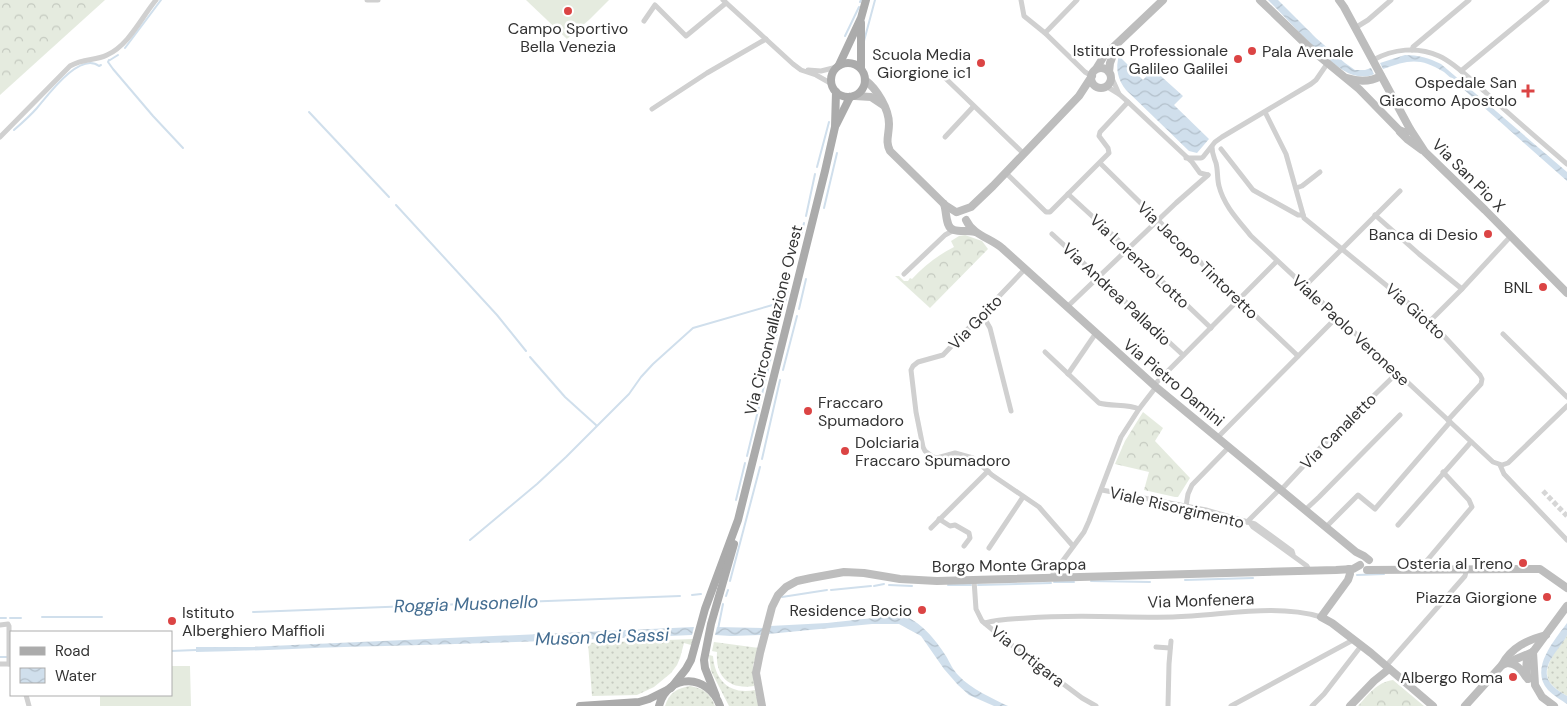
<svg xmlns="http://www.w3.org/2000/svg" width="1567" height="706" font-family="'DM Sans',sans-serif">
  <style>
    .grass { fill: url(#grass-dots) }
    .forest { fill: url(#forest-crowns) }
    .pitch { fill: #e5ebdf }
    .water { fill: url(#water-waves) }
    .lines { fill: none; stroke-linecap: round; stroke-linejoin: round }
    .stream { stroke: #d0dfec; stroke-width: 2 }
    .street-tunnel { stroke: #d6d6d6; stroke-width: 5; stroke-dasharray: 5 2.5; stroke-linecap: butt }
    .street { stroke: #d0d0d0; stroke-width: 5 }
    .secondary { stroke: #bdbdbd; stroke-width: 8 }
    .primary { stroke: #ababab; stroke-width: 8 }
    .poi-dot { fill: #db4444; stroke: #fff; stroke-width: 2 }
    .labels { text-anchor: middle; stroke-width: 5; stroke-linejoin: round; paint-order: stroke }
    .poi-label { font-size: 16px; fill: #333; stroke: #fff; text-anchor: end }
    .street-label { font-size: 16px; fill: #333; stroke: #fff }
    .water-label { font-size: 18px; font-style: italic; fill: #446d91; stroke: #fff }
  </style>
  <defs>
    <pattern id="grass-dots" width="8" height="8" patternUnits="userSpaceOnUse" patternTransform="scale(1.25)"><rect width="8" height="8" fill="#e5ebdf"/><path d="M2 2h.1M6 6h.1" fill="none" stroke="#c5cac0" stroke-width="1.8" stroke-linecap="round"/></pattern>
    <pattern id="forest-crowns" width="20" height="18" patternUnits="userSpaceOnUse" patternTransform="scale(1.25)"><rect width="20" height="18" fill="#e5ebdf"/><path d="M2 6a3 3 0 1 1 6 0M12 15a3 3 0 1 1 6 0" fill="none" stroke="#c5cac0"/></pattern>
    <pattern id="water-waves" width="16" height="10" patternUnits="userSpaceOnUse" patternTransform="scale(1.25)"><rect width="16" height="10" fill="#d0dfec"/><path d="M0 5q4-4 8 0t8 0" fill="none" stroke="#b3c0cb"/></pattern>
  </defs>
  <rect width="100%" height="100%" fill="#fff"/>
  <g class="grass">
    <path d="M1567,634v62c-5,-3 -12,-7 -16,-12 -12,-16 8,-37 16,-50z"/>
    <path d="M693,639l-2,6 -7,-2 -4,15 -3,7 -6,8 -17,14 -17,8 -45,1 -4,-53z"/>
    <path d="M714,642l45,6 -6,17 1,21c-24,4 -39,-9 -37,-34l-5,-1z"/>
    <path d="M709,655l4,1c2,25 17,39 42,34l4,16h-30l-18,-35z"/>
    <path d="M690,686c13,2 20,7 25,20h-50c4,-13 12,-18 25,-20z"/>
  </g>
  <g class="forest">
    <path d="M0,0h105l-105,95z"/>
    <path d="M965,235l17,6 6,8 -58,59 -35,-32h4l5,5h4l2,-3 2,1c12,-13 26,-24 42,-32l-3,-6 8,-5z"/>
    <path d="M1143,412l20,16 -8,13 35,37 -12,19h-3l-31,-7 5,-18 -34,-8 10,-23z"/>
    <path d="M1393,680l31,26h-66c10,-11 19,-24 35,-26z"/>
  </g>
  <g class="pitch">
    <path d="M526,0h83l-19,19 -23,20z"/>
    <path d="M171,666h19l1,40h-91v-11h71z"/>
  </g>
  <g class="water">
    <path d="M1268,0h10l38,38 29,25 10,7h10l6,-2 3,6c-7,4 -18,3 -26,-1 -26,-14 -58,-51 -80,-73z"/>
    <path d="M1405,55c13,0 24,3 36,9l126,108v9l-123,-109c-24,-15 -36,-12 -61,-3l-3,-6z"/>
    <path d="M1119,56l24,24 10,-11 30,27 -9,9 35,34 -12,14 -8,-2 -63,-61c-8,-10 -11,-22 -7,-34z"/>
    <path d="M901,615c20,6 34,24 45,41 4,7 7,14 13,20 11,12 34,23 49,30h-14l-25,-11 -11,-10 -14,-16 -23,-33 -22,-12h-27l-104,10 2,-8 57,-3z"/>
    <path d="M1567,623c0,3 0,8 0,12 -5,13 -30,31 -16,49 4,5 11,9 16,12v8c-6,-4 -14,-9 -19,-14 -19,-22 7,-50 19,-67z"/>
    <path d="M694,627l-2,8c-102,5 -205,8 -307,11 -63,1 -126,5 -189,6v-5h55z"/>
    <path d="M717,627l46,1 -2,7 -30,1 -16,-1z"/>
  </g>
  <g class="lines">
    <g class="stream">
      <path d="M860,2l1,-2"/>
      <path d="M845,36l14,-29"/>
      <path d="M864,41l11,-41"/>
      <path d="M125,48l36,-48"/>
      <path d="M109,60l-1,2 5,7 40,47 30,32"/>
      <path d="M110,60l8,-5"/>
      <path d="M309,112l80,85"/>
      <path d="M14,130c8,-7 16,-14 23,-22 11,-13 43,-57 62,-42l2,-1"/>
      <path d="M817,167l12,-45"/>
      <path d="M396,205l101,110 29,36"/>
      <path d="M824,208l13,-55"/>
      <path d="M806,216l9,-42"/>
      <path d="M801,235l3,-12"/>
      <path d="M799,309l7,-30"/>
      <path d="M782,314l6,-25"/>
      <path d="M530,357l35,40 31,28"/>
      <path d="M783,370l14,-54"/>
      <path d="M747,456l32,-132"/>
      <path d="M762,459l18,-79"/>
      <path d="M736,500l9,-37"/>
      <path d="M470,540l67,-56 29,-27 63,-63 12,-17 12,-13 40,-36 83,-24 10,-4"/>
      <path d="M1357,575l27,-1"/>
      <path d="M1185,580l68,-2"/>
      <path d="M730,581l30,-114"/>
      <path d="M1091,581l59,1"/>
      <path d="M1054,582h20"/>
      <path d="M889,585l23,1"/>
      <path d="M948,585h23"/>
      <path d="M978,585l73,-2"/>
      <path d="M874,586l10,-2"/>
      <path d="M831,590l40,-4"/>
      <path d="M692,595l9,-1"/>
      <path d="M726,596l2,-6"/>
      <path d="M782,597l45,-7"/>
      <path d="M253,612l427,-16"/>
      <path d="M42,617h60"/>
      <path d="M0,618h6"/>
      <path d="M10,618h11"/>
      <path d="M718,629l5,-25"/>
      <path d="M171,651l25,-1"/>
      <path d="M0,657h8"/>
    </g>
    <path class="street-tunnel" d="M1543,491l24,25"/>
    <g class="street">
      <path d="M367,0h11"/>
      <path d="M723,0l70,64 8,6 15,5 16,9"/>
      <path d="M1021,0l3,16 21,17 40,39 7,4"/>
      <path d="M644,21l11,-16 31,31 40,-33"/>
      <path d="M1355,28l13,-8 23,-20"/>
      <path d="M1045,33l32,-33"/>
      <path d="M1412,50l1,-3 56,-47"/>
      <path d="M1373,60c20,-11 44,-14 66,-4 16,7 32,24 45,35 27,25 55,49 83,73"/>
      <path d="M808,70l13,1 16,-4"/>
      <path d="M1461,71l86,-71"/>
      <path d="M941,74l82,79"/>
      <path d="M1111,76l8,18"/>
      <path d="M1106,86l13,8 9,8 64,60 8,11 8,2"/>
      <path d="M652,109l55,-36 59,-34"/>
      <path d="M1265,112l21,42 18,64 126,103 50,54 2,4 -1,5 -33,36"/>
      <path d="M0,137l70,-71c14,-8 25,-5 37,-11 22,-10 34,-37 49,-55"/>
      <path d="M945,137l28,-30"/>
      <path d="M1212,147c0,7 2,10 4,16 2,7 1,16 3,23 5,20 20,35 32,50l242,226 9,3 6,-2 59,-57"/>
      <path d="M1221,149l32,41 45,25h5"/>
      <path d="M1203,157l12,-15 7,-5 89,-53 5,-4 11,-16"/>
      <path d="M1186,158h15"/>
      <path d="M1100,163l139,137 59,56"/>
      <path d="M1006,173l40,39h4l59,-59 -1,-5 -9,-12 1,-4 28,-30"/>
      <path d="M1296,188l6,-2 18,-14"/>
      <path d="M1068,194l60,55 83,79"/>
      <path d="M1375,215l44,39 43,35"/>
      <path d="M1052,234l131,121"/>
      <path d="M1025,269l-82,86 -25,7 -5,4 -2,4 5,42 7,35 2,4 8,6 4,1 18,-5 18,5 19,17 47,32 34,39"/>
      <path d="M904,274l41,-39 9,-5"/>
      <path d="M1305,286l95,-95"/>
      <path d="M1067,307l109,-104 32,-28"/>
      <path d="M982,314l8,14 21,83"/>
      <path d="M1430,321l30,-30 50,-54"/>
      <path d="M1503,334l64,63"/>
      <path d="M1045,352l54,51c13,4 28,0 40,6"/>
      <path d="M1068,374l28,-41"/>
      <path d="M1154,385l123,-124"/>
      <path d="M1218,437l119,-120"/>
      <path d="M1500,465l4,9 63,66"/>
      <path d="M1102,490l104,20 49,14 37,27 1,3"/>
      <path d="M1281,490l41,-44 75,-73"/>
      <path d="M1186,506l2,-12 4,-9 37,-38"/>
      <path d="M1305,510l14,-13 81,-82"/>
      <path d="M939,519l11,7 5,-1 14,8 1,5 -6,8"/>
      <path d="M1247,522l33,-33"/>
      <path d="M1251,524l2,3 54,39 2,4"/>
      <path d="M1398,525l73,-83"/>
      <path d="M1326,527l32,-32 17,14 75,-87"/>
      <path d="M931,528l57,-57"/>
      <path d="M989,548l34,-51"/>
      <path d="M1424,568v-4l48,-57 -3,-7 -26,-28"/>
      <path d="M1052,577l1,-3 31,-42 5,-11 32,-84 18,-28 17,-22"/>
      <path d="M974,580l2,29 6,12 23,19 77,58 14,8"/>
      <path d="M985,623c14,-4 29,-4 42,-5 49,-4 97,0 146,-1 48,-1 102,-14 148,0"/>
      <path d="M0,625l8,-1 1,2v38"/>
      <path d="M1156,647l14,1"/>
      <path d="M0,664h11"/>
      <path d="M1386,666l79,-90 2,-8"/>
      <path d="M26,695l3,11"/>
      <path d="M1168,706l1,-42 2,-23"/>
      <path d="M1231,706l122,-66"/>
      <path d="M1312,706l12,-12 37,-48"/>
    </g>
    <g class="secondary">
      <path d="M1260,0l54,52 45,37 40,41 7,3 4,-4"/>
      <path d="M1339,0l5,7 66,122 15,23 60,58 82,83"/>
      <circle cx="1101" cy="78" r="10"/>
      <path d="M1096,69l8,-13 59,-56"/>
      <path d="M1109,72l1,-9 6,-16"/>
      <path d="M1347,78c12,4 23,4 34,-2"/>
      <path d="M865,80c12,9 24,29 24,44 0,11 -4,17 1,27l55,54 11,7"/>
      <path d="M855,96l16,1 12,8"/>
      <path d="M1400,132l7,7 15,11"/>
      <path d="M944,204c3,8 1,24 10,26 6,2 14,0 21,2"/>
      <path d="M957,212l14,-5 22,-21 86,-90 13,-20"/>
      <path d="M966,220c7,15 24,18 36,28l154,139 200,165 8,4 5,4"/>
      <path d="M1349,569l1,5 -2,6 -27,37 11,6 39,30 62,53"/>
      <path d="M1367,570l173,-1 27,19"/>
      <path d="M1533,652l2,33 7,12 12,9"/>
      <path d="M1506,663c10,0 15,6 20,14"/>
      <path d="M1502,665c9,-18 26,-25 44,-30"/>
      <path d="M1528,679l-2,-8 1,-13 6,-6 34,-46"/>
      <path d="M762,706l-6,-33 4,-20 12,-46 6,-12 8,-8 11,-6 14,-3 33,-6 20,1 36,6 37,2 399,-11 17,-1 7,-4"/>
      <path d="M1350,706l24,-25 15,-12"/>
      <path d="M1465,706l37,-41 31,-13"/>
    </g>
    <g class="primary">
      <circle cx="848" cy="80" r="17"/>
      <path d="M839,65l22,-47 5,-18"/>
      <path d="M861,68v-45"/>
      <path d="M836,125l14,-28"/>
      <path d="M671,688l15,-19 5,-9 14,-51 33,-89 87,-349 10,-44 1,-35"/>
      <path d="M716,696l-11,-28 -1,-8 7,-36 23,-80"/>
      <path d="M580,706l59,-4 10,-3 20,-10"/>
      <path d="M659,706c9,-34 50,-32 61,0"/>
    </g>
  </g>
  <g class="poi-dot">
    <circle cx="568" cy="11" r="5"/>
    <circle cx="1252" cy="51" r="5"/>
    <circle cx="1238" cy="59" r="5"/>
    <circle cx="981" cy="63" r="5"/>
    <path d="M1525.5 83.5h5v5h5v5h-5v5h-5v-5h-5v-5h5z"/>
    <circle cx="1488" cy="234" r="5"/>
    <circle cx="1543" cy="287" r="5"/>
    <circle cx="808" cy="411" r="5"/>
    <circle cx="845" cy="451" r="5"/>
    <circle cx="1523" cy="563" r="5"/>
    <circle cx="1547" cy="597" r="5"/>
    <circle cx="922" cy="610" r="5"/>
    <circle cx="172" cy="621" r="5"/>
    <circle cx="1513" cy="677" r="5"/>
  </g>
  <g class="labels">
    <g class="poi-label">
      <text x="568" y="34" text-anchor="middle">Campo Sportivo<tspan x="568" dy="18">Bella Venezia</tspan></text>
      <text x="1228" y="56">Istituto Professionale<tspan x="1228" dy="18">Galileo Galilei</tspan></text>
      <text x="1262" y="57" text-anchor="start">Pala Avenale</text>
      <text x="971" y="60">Scuola Media<tspan x="971" dy="18">Giorgione ic1</tspan></text>
      <text x="1517" y="88">Ospedale San<tspan x="1517" dy="18">Giacomo Apostolo</tspan></text>
      <text x="1478" y="240">Banca di Desio</text>
      <text x="1533" y="293">BNL</text>
      <text x="818" y="408" text-anchor="start">Fraccaro<tspan x="818" dy="18">Spumadoro</tspan></text>
      <text x="855" y="448" text-anchor="start">Dolciaria<tspan x="855" dy="18">Fraccaro Spumadoro</tspan></text>
      <text x="1513" y="569">Osteria al Treno</text>
      <text x="1537" y="603">Piazza Giorgione</text>
      <text x="912" y="616">Residence Bocio</text>
      <text x="182" y="618" text-anchor="start">Istituto<tspan x="182" dy="18">Alberghiero Maffioli</tspan></text>
      <text x="1503" y="683">Albergo Roma</text>
    </g>
    <g class="street-label">
      <text transform="translate(1469 175) rotate(45)" y="6">Via San Pio X</text>
      <text transform="translate(1198 260) rotate(44)" y="6">Via Jacopo Tintoretto</text>
      <text transform="translate(1140 261) rotate(43)" y="6">Via Lorenzo Lotto</text>
      <text transform="translate(1117 294) rotate(43)" y="6">Via Andrea Palladio</text>
      <text transform="translate(1416 311) rotate(42)" y="6">Via Giotto</text>
      <text transform="translate(773 320) rotate(-76)" y="6">Via Circonvallazione Ovest</text>
      <text transform="translate(975 322) rotate(-46)" y="6">Via Goito</text>
      <text transform="translate(1351 330) rotate(43)" y="6">Viale Paolo Veronese</text>
      <text transform="translate(1174 382) rotate(40)" y="6">Via Pietro Damini</text>
      <text transform="translate(1338 431) rotate(-45)" y="6">Via Canaletto</text>
      <text transform="translate(1177 507) rotate(13)" y="6">Viale Risorgimento</text>
      <text transform="translate(1009 565) rotate(-1)" y="6">Borgo Monte Grappa</text>
      <text transform="translate(1201 600) rotate(-2)" y="6">Via Monfenera</text>
      <text transform="translate(1028 656) rotate(38)" y="6">Via Ortigara</text>
    </g>
    <g class="water-label">
      <text transform="translate(466 604) rotate(-2)" y="6">Roggia Musonello</text>
      <text transform="translate(602 637) rotate(-2)" y="6">Muson dei Sassi</text>
    </g>
  </g>
  <rect x="10" y="631" width="162" height="65" fill="#ffffff" stroke="#adadad"/>
  <rect x="20" y="647" width="25" height="8" fill="#ababab" stroke="#adadad"/>
  <text x="55" y="656" font-size="15" fill="#333333">Road</text>
  <rect x="20" y="668" width="25" height="15" fill="url(#water-waves)" stroke="#adadad"/>
  <text x="55" y="681" font-size="15" fill="#333333">Water</text>
</svg>
